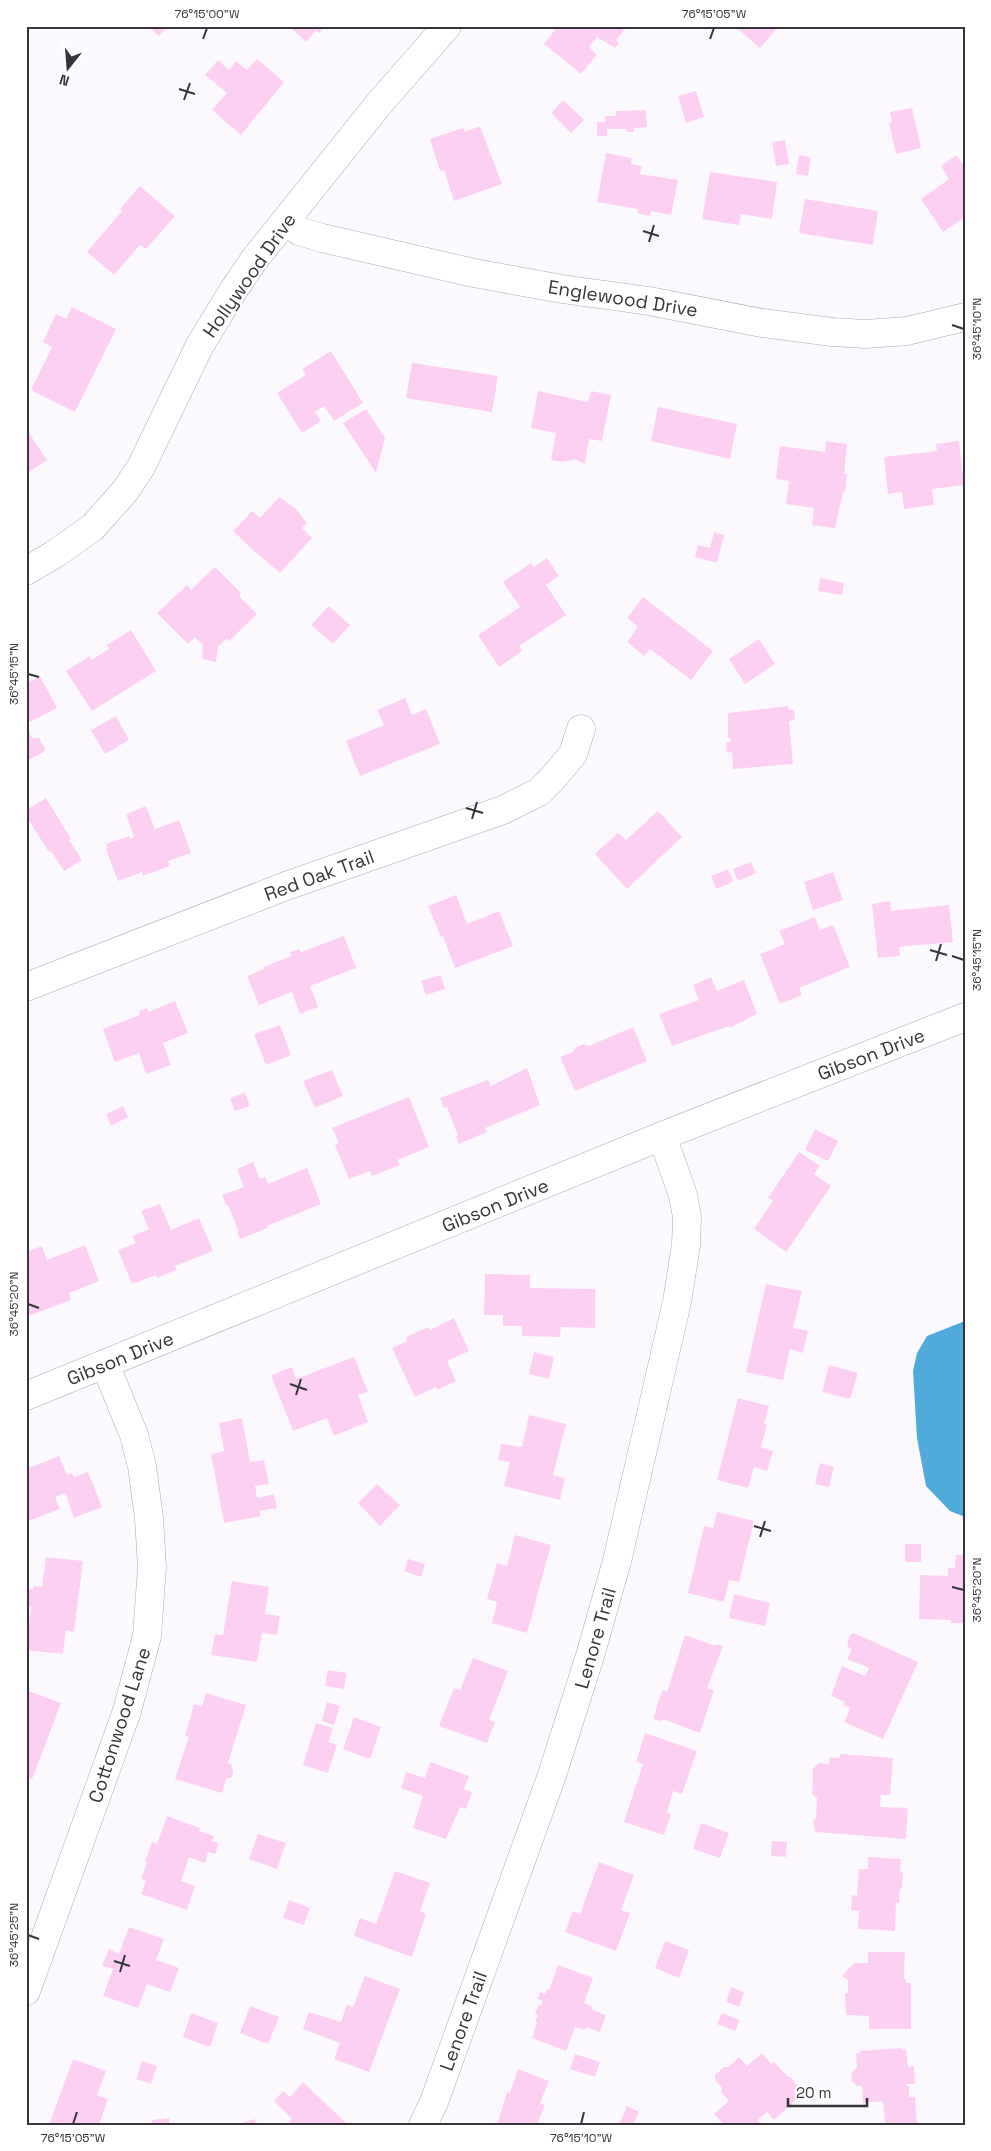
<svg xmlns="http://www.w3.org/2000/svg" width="991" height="2151" font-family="'Space Grotesk',sans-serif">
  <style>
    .water { fill: #51aadc }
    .building { fill: #fdd0f3 }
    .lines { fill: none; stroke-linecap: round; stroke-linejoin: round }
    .minor-casing { stroke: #aea9b7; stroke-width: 29 }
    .minor { stroke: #fff; stroke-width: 28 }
    .ticks { fill: none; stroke: #37353a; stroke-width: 2 }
    .labels { text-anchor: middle; stroke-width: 4; stroke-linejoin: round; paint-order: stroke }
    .street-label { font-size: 19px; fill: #37353a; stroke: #fff }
    .neatline { fill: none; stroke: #37353a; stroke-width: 2 }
    .ticks-label { font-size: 12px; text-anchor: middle; fill: #37353a }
  </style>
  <rect width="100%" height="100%" fill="#fbf9fe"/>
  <path class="water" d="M965,1321v196l-15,-6 -24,-25 -9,-48 -4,-67 4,-18 10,-17z"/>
  <g class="building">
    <path d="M148,26h20l-9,10z"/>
    <path d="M289,26h35l-5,7 -3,-3 -10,12z"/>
    <path d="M558,26h62l4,4 -8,10 3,3 -4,5 -18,-11 -8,10 8,8 -16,19 -37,-30z"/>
    <path d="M741,26h38l-19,22 -22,-19z"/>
    <path d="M257,59l27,23 -43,53 -29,-25 15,-17 -22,-18 13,-15 11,10 7,-9 11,9z"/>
    <path d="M696,91l8,26 -18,6 -8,-27z"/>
    <path d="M563,100l21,20 -13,13 -20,-20z"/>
    <path d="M912,108l9,40 -25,6 -7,-31 3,-1 -2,-10z"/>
    <path d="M646,110l1,17 -13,1v4h-7l-1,-3h-19v7h-10v-14h8v-6h11v-5z"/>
    <path d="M480,126l22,58 -48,17 -10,-31 -4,1 -10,-32 33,-11 2,4z"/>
    <path d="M785,140l4,24 -13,2 -4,-24z"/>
    <path d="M606,153l26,5 -1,6 11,2 -2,8 38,6 -7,35 -20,-4 -1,5 -13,-3 1,-4 -41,-7z"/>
    <path d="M799,155l12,2 -3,19 -12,-2z"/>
    <path d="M956,155l9,12v50l-22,15 -22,-33 28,-20 -8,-13z"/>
    <path d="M710,172l67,10 -5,37 -31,-5 -2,11 -37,-6z"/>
    <path d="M140,186l35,30 -29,33 -6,-4 -26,30 -27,-23 35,-41 -2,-2z"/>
    <path d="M805,199l73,12 -5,34 -74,-12z"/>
    <path d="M72,307l44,22 -41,83 -44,-22 21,-43 -9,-5 13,-28 10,5z"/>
    <path d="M331,351l32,52 -29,18 -10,-15 -9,6 6,9 -19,12 -25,-40 29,-18 -4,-6z"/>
    <path d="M412,363l86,13 -6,36 -86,-14z"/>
    <path d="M538,391l50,11 3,-11 20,4 -9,46 -13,-2 -4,25 -10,-5 -12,3 -12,-2 5,-27 -25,-5z"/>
    <path d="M658,407l79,17 -7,35 -79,-18z"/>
    <path d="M366,409l19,29 -9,35 -33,-50z"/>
    <path d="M26,429l21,31 -21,14z"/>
    <path d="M826,441l21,3 -3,30h3l-2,18h-2l-8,36 -23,-3 2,-17 -28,-4 3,-23 -13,-2 4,-33 45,6z"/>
    <path d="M959,441l5,44 -32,4 2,16 -30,4 -2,-17 -14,2 -4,-37 53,-6 -1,-7z"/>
    <path d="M279,497l16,11 12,15 -5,5 10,10 -32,35 -25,-21 -22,-21 19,-20 8,7z"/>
    <path d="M714,532l10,3 -7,28 -22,-6 3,-12 12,3z"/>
    <path d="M547,558l12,18 -13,9 20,30 -47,31 3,5 -23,16 -21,-32 42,-28 -17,-25 28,-19 3,4z"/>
    <path d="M215,567l26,26 -2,3 18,18 -28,27 -2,-2 -9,7 -2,16 -14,-3 1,-14 -8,-8 -7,7 -31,-31 30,-28 4,5z"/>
    <path d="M820,578l24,5 -2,12 -24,-4z"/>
    <path d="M643,597l70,54 -22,29 -41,-31 -6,7 -17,-14 11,-15 -11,-9z"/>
    <path d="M329,606l21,19 -17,19 -22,-19z"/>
    <path d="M131,630l25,41 -64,40 -26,-40 24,-15 1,4 18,-11 -2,-4z"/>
    <path d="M759,639l16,25 -30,20 -16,-25z"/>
    <path d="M40,676l17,32 -31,16v-41z"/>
    <path d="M405,698l7,17 14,-6 14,35 -80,32 -14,-35 38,-16 -7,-15z"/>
    <path d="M788,706l1,4h5l1,10 -6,1 4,43 -60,5 -1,-17 -5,1 -1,-11h5l-1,-4h-2v-25z"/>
    <path d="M116,716l13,24 -24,14 -14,-24z"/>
    <path d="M26,727l6,11h7l6,11 -1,3 -18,9z"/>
    <path d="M46,798l25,41 -2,1 13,20 -18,11 -13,-20 -2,1 -23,-36v-6z"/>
    <path d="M146,806l9,23 24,-9 12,33 -23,8 2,5 -27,10 -1,-4 -24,9 -12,-32 2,-1 -2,-4 23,-8 2,3 3,-2 -8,-23z"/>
    <path d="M658,811l24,26 -55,52 -32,-35 23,-21 8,7z"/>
    <path d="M751,862l5,11 -18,8 -5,-12z"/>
    <path d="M728,869l5,13 -17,7 -5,-13z"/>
    <path d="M833,872l10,28 -30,10 -9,-28z"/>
    <path d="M456,895l11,29 32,-13 14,35 -58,22 -12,-32 -2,1 -13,-31z"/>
    <path d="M890,901l1,10 58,-6 4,37 -54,5 1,9 -22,2 -6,-54z"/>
    <path d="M815,917l5,13 13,-5 17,42 -51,21 3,7 -22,9 -20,-50 25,-10 -6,-13z"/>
    <path d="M344,936l12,32 -46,18 8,21 -18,7 -8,-22 -33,13 -12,-29 17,-7 -1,-2 29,-11 -2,-4 9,-3 2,3z"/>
    <path d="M441,975l4,14 -19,6 -5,-14z"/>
    <path d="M711,977l6,14 27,-11 13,34 -27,14 -1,-2 -57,20 -13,-32 40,-14 -6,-15z"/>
    <path d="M175,1001l13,32 -25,10 8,22 -25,9 -7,-21 -24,9 -12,-33 37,-14 -1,-4 8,-3 1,4z"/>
    <path d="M280,1025l11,30 -25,10 -12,-31z"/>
    <path d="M633,1027l14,34 -72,30 -15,-34 13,-5 2,-4 9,-4 5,2z"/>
    <path d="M527,1068l13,37 -55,23 2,4 -28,12 -3,-8h2l-11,-29 -3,1 -4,-10 48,-18 3,6z"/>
    <path d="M332,1070l11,26 -28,12 -12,-27z"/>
    <path d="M245,1092l5,14 -15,5 -5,-13z"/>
    <path d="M409,1097l20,50 -32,13 3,5 -28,11 -2,-5 -21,8 -14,-34 4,-2 -7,-15z"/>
    <path d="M123,1106l5,11 -17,9 -5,-12z"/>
    <path d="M815,1129l23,12 -10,20 -23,-11z"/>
    <path d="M799,1152l21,14 -6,8 17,12 -45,66 -32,-23 19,-28 -5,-3z"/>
    <path d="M253,1162l7,17 5,-2 3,7 39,-16 14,36 -54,22 1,2 -28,11 -3,-6 2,-1 -11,-27h-2l-4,-10 22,-8 -7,-18z"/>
    <path d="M160,1204l11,26 28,-12 14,33 -38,15 1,4 -19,8 -1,-3 -24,9 -14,-34 18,-7 -4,-7 17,-7 -8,-18z"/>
    <path d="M85,1245l14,36 -30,12 2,7 -45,17v-65l16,-6 5,14z"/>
    <path d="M485,1274l45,1v13l65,1v39l-34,-1 -1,10 -38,-1v-10h-19v-11h-19z"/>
    <path d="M766,1284l36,7 -9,37 15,3 -5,22 -13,-4 -7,31 -37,-8z"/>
    <path d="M454,1318l15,33 -22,10 9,20 -19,9 -1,-3 -21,10 -23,-49 15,-7 -1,-4 22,-10 2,3z"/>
    <path d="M534,1352l20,5 -5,22 -20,-5z"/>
    <path d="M354,1357l14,35 -10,3 10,27 -34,14 -7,-18 -34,13 -22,-56 21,-8 4,12z"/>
    <path d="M829,1365l29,8 -8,26 -28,-7z"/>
    <path d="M738,1398l31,8 -5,18 3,1 -6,22 12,4 -6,20 -13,-4 -6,21 -31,-8z"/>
    <path d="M529,1415l37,9 -13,51 12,3 -5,22 -56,-14 6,-24 -12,-2 3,-16 21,3z"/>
    <path d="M242,1418l8,44 14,-2 5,24 -14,2 2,12 17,-4 3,14 -18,3 2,5 -37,7 -13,-69 13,-3 -5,-28z"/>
    <path d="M59,1456l8,19 5,-2 2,4 14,-5 14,35 -28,11 -9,-25 -10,4 5,12 -34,13v-53z"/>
    <path d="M820,1463l14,4 -5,20 -14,-3z"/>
    <path d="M377,1484l23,21 -20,21 -22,-23z"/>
    <path d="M717,1512l37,9 -15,61 -10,-2 -5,22 -36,-9 16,-67 9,2z"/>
    <path d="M515,1535l36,10 -24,88 -35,-10 5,-21 -10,-3 10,-36 10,3z"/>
    <rect x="905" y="1544" width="16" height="18"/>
    <path d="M956,1555h9v68h-14v-3l-32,-1 1,-44 28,1v-8h7z"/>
    <path d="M46,1557l37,4 -9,71 -8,-2 -3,24 -37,-4 5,-43h-5v-19l7,1v-3l9,1z"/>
    <path d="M408,1559l17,5 -4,13 -17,-6z"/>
    <path d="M232,1581l37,6 -4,27 15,2 -3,19 -15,-2 -5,29 -46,-7 4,-21 8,1z"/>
    <path d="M734,1594l36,9 -5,23 -36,-8z"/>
    <path d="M854,1633l64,29 -35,77 -39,-17 6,-14 -7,-3 2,-3 -14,-6 11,-30 23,10 4,-8 -22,-9 5,-10 -3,-1 -2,-5 3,-8z"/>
    <path d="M685,1635l30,11 1,-2 7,2 -16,42 7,2 -14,43 -37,-14 -1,2 -9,-2 9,-29 5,2z"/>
    <path d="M473,1658l35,13 -19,49 6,2 -8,21 -48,-17 15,-38 6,2z"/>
    <path d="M328,1670l19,3 -3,16 -19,-3z"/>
    <path d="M26,1690l35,13 -29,76 -6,-2z"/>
    <path d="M206,1693l40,12 -18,58 3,1 2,7 -1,6 -6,2 -4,14 -47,-14 14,-42 -4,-1 9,-32 8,2z"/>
    <path d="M327,1702l13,4 -6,19 -12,-4z"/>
    <path d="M354,1717l27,10 -11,32 -27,-10z"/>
    <path d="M316,1723l17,5 -5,14 9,3 -9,28 -25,-8z"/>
    <path d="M645,1733l52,18 -15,43 -9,-3 -6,21 4,2 -7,21 -40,-13 19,-58 -7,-2z"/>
    <path d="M840,1754l53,4 -3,37h-9l-1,12 28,1 -2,31 -91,-7 -2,-11 3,-3 1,-20 -5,-4 1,-25 6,-6 10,1 1,-7 10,1z"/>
    <path d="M430,1762l39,14 -5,13 8,3 -6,17 -6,-2 -14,32 -33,-11 10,-32 -22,-8 5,-16 19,6z"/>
    <path d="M167,1816l33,12 -1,3 15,5 -2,5 7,2 -4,11 -7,-2 -3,11 -16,-6 -8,24 14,5 -8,24 -46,-16 5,-14 -5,-1 6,-16 -2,-1 7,-20 5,2z"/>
    <path d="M701,1823l28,10 -9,25 -27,-9z"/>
    <path d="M258,1834l28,9 -9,26 -28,-10z"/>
    <path d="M772,1841l15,1 -1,15 -15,-1z"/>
    <path d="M868,1857l33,2 -1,12 3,1 -1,17 -2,-1 -1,15h-3l-1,28 -37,-2 1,-18 -8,-1 1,-15 5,1 2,-27h9z"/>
    <path d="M599,1862l35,13 -13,35 9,3 -14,38 -51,-19 8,-21 7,3z"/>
    <path d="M395,1871l35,12 -10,28 6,3 -14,43 -58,-21 6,-18 16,6z"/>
    <path d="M289,1900l21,8 -6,17 -21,-7z"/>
    <path d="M129,1927l35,12 -8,21 23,8 -9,24 -23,-8 -9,24 -35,-12 10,-27 -11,-3 7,-17 10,5z"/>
    <path d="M665,1941l24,9 -10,28 -24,-10z"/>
    <path d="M868,1952h37l-1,27h2v4h5v46h-42v-13l-23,-1 -1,-22h3v-13l-6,-4 12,-13h14z"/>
    <path d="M558,1965l35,13 -9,25 9,4 -1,3 14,5 -6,17 -14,-5 -1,3 -10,-3 -9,24 -34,-13 5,-15 -2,-1 3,-7 -3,-1 3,-9 3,1 2,-5 -5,-2 2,-7 5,2 2,-5 2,1z"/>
    <path d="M365,1976l35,13 -31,83 -35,-13 6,-16 -37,-14 6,-17 32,10 6,-18 6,3z"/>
    <path d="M731,1987l13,5 -5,15 -13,-5z"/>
    <path d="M250,2006l29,11 -11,27 -28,-11z"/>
    <path d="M191,2013l27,10 -8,24 -27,-10z"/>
    <path d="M722,2013l18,7 -5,11 -18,-7z"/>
    <path d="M901,2048v2l5,-1 2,18 6,-1 1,18h-10l4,3v10h6l2,28h-32l-2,-24 -20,2 -1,-17h-5l-5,-5 -1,-7 6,-7 -1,-13 4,-1v-2z"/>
    <path d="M762,2053l9,11 3,-2 14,15h3l12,17 -29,26 -7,-8 -9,8 4,5h-38l-10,-11 15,-13 -8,-9 1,-4 -7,-8v-5l9,-8h4l11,-10 8,9z"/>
    <path d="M575,2054l25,8 -5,15 -25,-8z"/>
    <path d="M73,2059l33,12 -9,24 11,4 -9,26h-50z"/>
    <path d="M142,2061l15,5 -6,18 -15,-5z"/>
    <path d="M518,2069l31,12 -9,22 5,2 -7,17 7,3h-48l10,-33 3,1z"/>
    <path d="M303,2082l43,41 -1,2h-58l5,-6 -18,-18 9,-10 7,6z"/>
    <path d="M627,2106l12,6 -6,13h-14z"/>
    <path d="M169,2118l1,7h-17l-1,-5z"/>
    <path d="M255,2119l1,6h-11l-1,-3z"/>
  </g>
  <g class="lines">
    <defs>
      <g id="minor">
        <path d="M286,221l13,10 23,7 152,35 88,16 87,12 113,22 70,9 34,2 41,-3 58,-14"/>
        <path d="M26,571l29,-17 38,-27 32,-36 16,-24 59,-122 33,-54 21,-31 124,-155 69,-79"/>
        <path d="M26,987l260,-101 217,-76 36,-18 14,-14 20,-24 8,-25"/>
        <path d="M26,1396l636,-260 303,-119"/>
        <path d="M26,1991l101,-280 20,-75 5,-69 -3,-49 -7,-52 -8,-31 -29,-71"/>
        <path d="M423,2125l11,-23 118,-327 38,-119 27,-95 60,-259 9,-57 1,-28 -4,-22 -21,-59"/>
      </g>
    </defs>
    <use href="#minor" class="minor-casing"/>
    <use href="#minor" class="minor"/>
  </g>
  <path class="ticks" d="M203,39l4,-11M710,39l4,-11M179,89l16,5M184,100l6,-17M643,231l16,5M649,242l5,-17M952,325l12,4M28,674l11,3M466,808l17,5M472,819l5,-17M930,950l17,5M952,956l12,4M936,961l5,-17M28,1304l11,4M290,1384l17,6M296,1395l5,-16M754,1526l17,5M760,1537l5,-16M952,1587l12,3M28,1935l11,4M114,1961l16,5M120,1972l5,-17M73,2124l4,-12M581,2124l3,-12"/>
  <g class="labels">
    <g class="street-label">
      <text transform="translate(249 275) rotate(-55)" y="7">Hollywood Drive</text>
      <text transform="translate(623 298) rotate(9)" y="7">Englewood Drive</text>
      <text transform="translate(319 875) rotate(-20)" y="7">Red Oak Trail</text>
      <text transform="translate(871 1054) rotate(-21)" y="7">Gibson Drive</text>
      <text transform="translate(495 1205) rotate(-22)" y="7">Gibson Drive</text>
      <text transform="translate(120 1358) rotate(-22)" y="7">Gibson Drive</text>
      <text transform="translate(595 1638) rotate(-74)" y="7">Lenore Trail</text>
      <text transform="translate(119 1725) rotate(-72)" y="7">Cottonwood Lane</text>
      <text transform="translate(463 2021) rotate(-70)" y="7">Lenore Trail</text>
    </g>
  </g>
  <rect width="991" height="2151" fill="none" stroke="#ffffff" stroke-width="55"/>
  <g transform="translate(68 68) rotate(197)" stroke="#ffffff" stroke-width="4" paint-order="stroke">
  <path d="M0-4L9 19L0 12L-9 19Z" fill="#37353a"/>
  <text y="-8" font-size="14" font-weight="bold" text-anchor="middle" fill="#37353a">N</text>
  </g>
  <path d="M788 2098v8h79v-8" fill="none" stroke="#37353a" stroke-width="2.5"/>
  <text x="796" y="2098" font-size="15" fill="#37353a" stroke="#ffffff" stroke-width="4" paint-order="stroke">20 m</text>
  <rect x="28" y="28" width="936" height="2096" class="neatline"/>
  <g class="ticks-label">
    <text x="207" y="18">76°15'00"W</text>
    <text x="714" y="18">76°15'05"W</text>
    <text transform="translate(977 329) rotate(-90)" y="4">36°45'10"N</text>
    <text transform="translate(14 674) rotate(-90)" y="4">36°45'15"N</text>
    <text transform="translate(977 960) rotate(-90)" y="4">36°45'15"N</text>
    <text transform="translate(14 1304) rotate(-90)" y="4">36°45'20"N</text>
    <text transform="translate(977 1590) rotate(-90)" y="4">36°45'20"N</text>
    <text transform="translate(14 1935) rotate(-90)" y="4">36°45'25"N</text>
    <text x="73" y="2142">76°15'05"W</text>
    <text x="581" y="2142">76°15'10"W</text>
  </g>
</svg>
